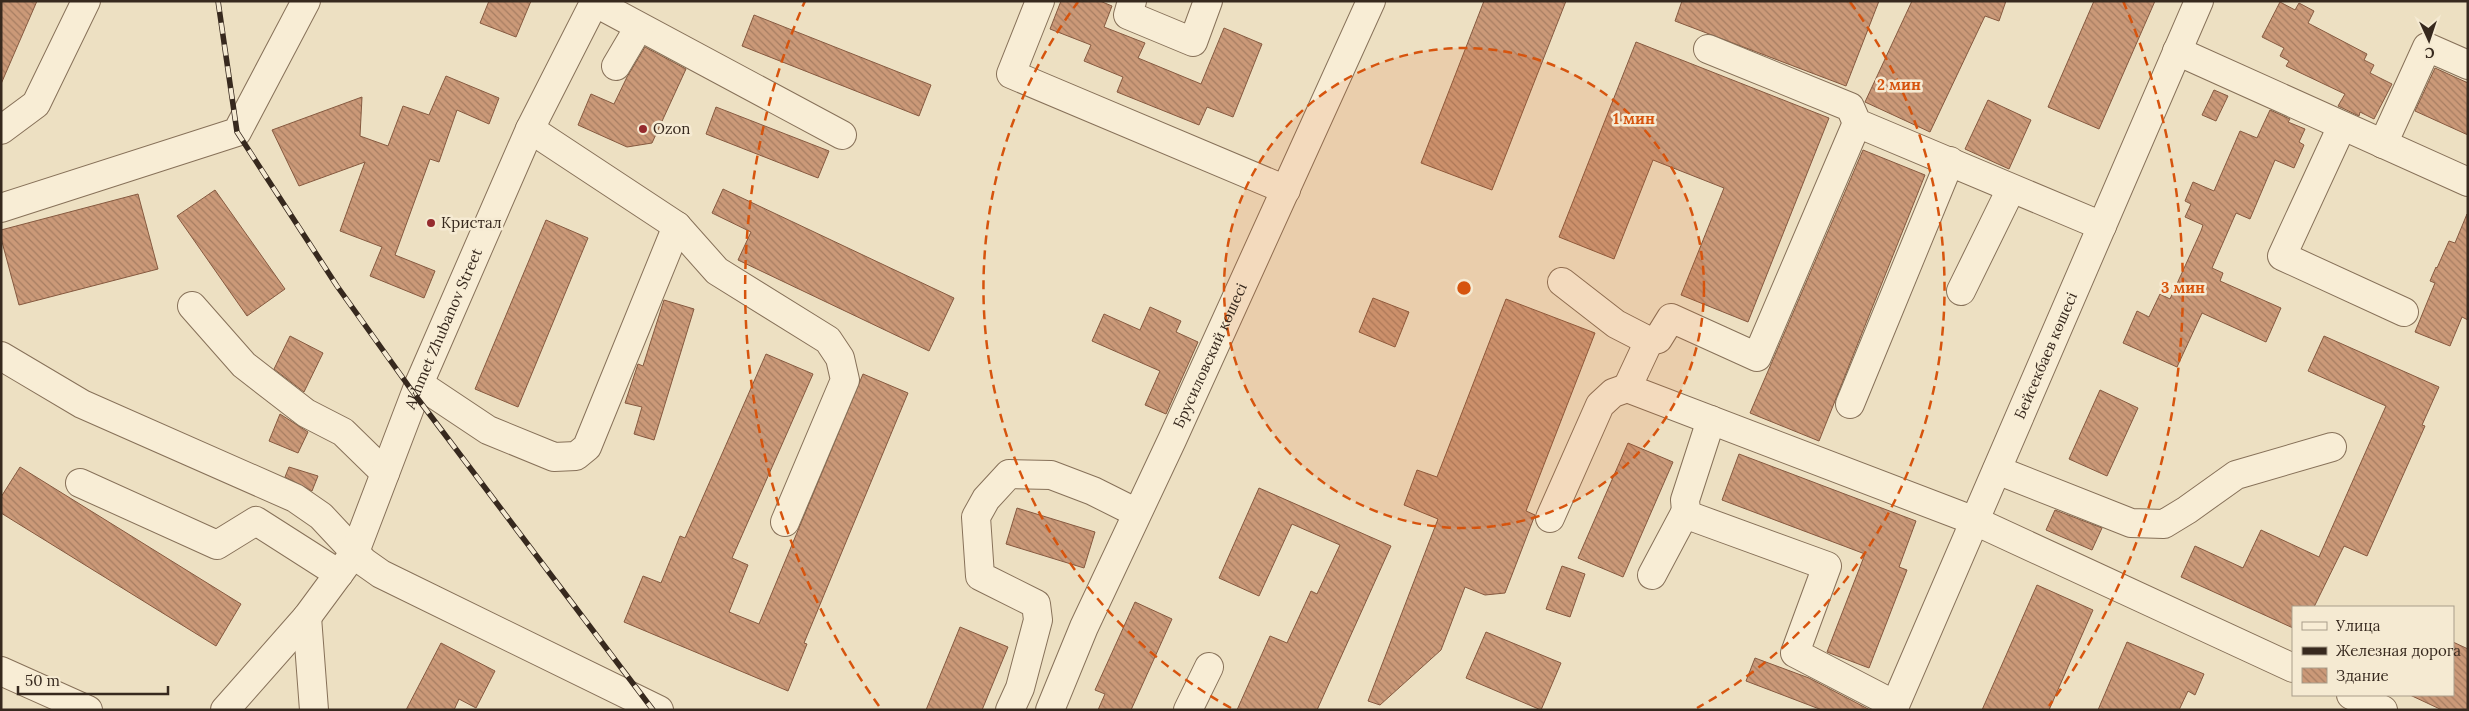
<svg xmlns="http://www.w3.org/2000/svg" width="2469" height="711" font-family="Lora,serif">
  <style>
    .building { fill: url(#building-back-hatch); stroke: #865a40 }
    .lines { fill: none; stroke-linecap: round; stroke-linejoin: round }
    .minor-casing { stroke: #877159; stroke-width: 30 }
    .minor { stroke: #f8edd5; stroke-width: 28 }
    .rail-casing { stroke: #37291e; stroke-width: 5.5 }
    .rail { stroke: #f5ead2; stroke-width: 4; stroke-dasharray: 11; stroke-linecap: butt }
    .ring { fill: none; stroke: #d6540e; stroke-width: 2.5; stroke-dasharray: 9 6 }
    .poi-dot { fill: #952a2d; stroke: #f5ead2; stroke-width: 2 }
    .labels { text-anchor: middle; stroke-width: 5; stroke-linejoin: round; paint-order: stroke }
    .poi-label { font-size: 15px; fill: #37291e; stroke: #f5ead2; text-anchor: start }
    .street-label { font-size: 15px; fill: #37291e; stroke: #f5ead2 }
    .centre { fill: #d6540e; stroke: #f5ead2; stroke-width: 2.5 }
    .ring-label { font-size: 15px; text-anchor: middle; font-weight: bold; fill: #d6540e; stroke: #f5ead2; stroke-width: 5; stroke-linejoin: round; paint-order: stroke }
  </style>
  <defs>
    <pattern id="building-back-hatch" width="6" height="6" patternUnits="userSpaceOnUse" patternTransform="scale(1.25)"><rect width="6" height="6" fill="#cb9978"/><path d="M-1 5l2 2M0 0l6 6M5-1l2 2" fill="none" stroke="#a67d62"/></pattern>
  </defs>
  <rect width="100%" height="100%" fill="#ede0c2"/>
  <g class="building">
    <path d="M1,1h36l-36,83z"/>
    <path d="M489,1h42l-15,36 -36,-14z"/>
    <path d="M1061,1h39l12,5 -8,21 41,16 -7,15 63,26 23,-56 38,16 -29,73 -26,-10 -8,18 -82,-33 6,-15 -39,-16 7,-16 -41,-16z"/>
    <path d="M1484,1h82l-74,189 -71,-27z"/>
    <path d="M1682,1h197l-33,85 -171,-65z"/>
    <path d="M1912,1h94l-7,20 -14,-5 -55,116 -65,-30z"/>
    <path d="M2094,1h61l-56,128 -51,-22z"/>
    <path d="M2280,2l15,8 4,-7 15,8 -6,12 59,31 -3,6 10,5 -4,8 22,11 -18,35 -14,-7 -1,4 -21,-10 7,-12 -59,-28 3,-5 -9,-5 4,-8 -22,-11z"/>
    <path d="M754,15l177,70 -12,31 -177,-70z"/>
    <path d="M1636,42l193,76 -81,204 -67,-27 43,-107 -71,-28 -39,99 -55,-22z"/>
    <path d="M645,47l41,22 -34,74 -25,4 -49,-22 13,-31 23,10 13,-27z"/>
    <path d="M2435,68l33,15v52l-53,-24z"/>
    <path d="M446,76l53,22 -10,26 -32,-14 -18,52 -9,-3 -35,96 40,16 -11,27 -54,-22 12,-29 -42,-16 25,-69 -66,24 -27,-56 90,-33 -2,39 28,10 15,-40 26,9z"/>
    <path d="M2214,90l14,6 -12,25 -14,-6z"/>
    <path d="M1988,100l43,20 -22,49 -44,-20z"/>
    <path d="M716,107l113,44 -11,27 -112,-44z"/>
    <path d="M2270,110l20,9 -2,3 17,7 -6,13 5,3 -10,23 -19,-8 -25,59 -14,-6 -24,55 11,5 -3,8 61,27 -15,34 -64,-29 -25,54 -54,-24 14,-32 12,6 11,-23 10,5 31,-68 2,-6 -18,-8 6,-13 -6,-3 8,-19 21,9 26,-60 17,7z"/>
    <path d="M1863,150l62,25 -106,266 -69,-28z"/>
    <path d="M723,189l231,109 -25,53 -191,-91 13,-28 -39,-19z"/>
    <path d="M215,190l70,99 -38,27 -70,-100z"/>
    <path d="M138,194l20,75 -139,36 -18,-67v-8z"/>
    <path d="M2467,214l1,106 -6,-3 -12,29 -35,-14 20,-49 -5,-2 6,-14 1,1 12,-27 6,2z"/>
    <path d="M546,220l42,18 -70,169 -43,-18z"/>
    <path d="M1373,298l36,14 -14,35 -36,-15z"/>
    <path d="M1506,299l89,34 -69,178 9,4 -30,78 -20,2 -20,-8 -24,63 -61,55 -12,-4 70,-182 -34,-14 13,-35 20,7z"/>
    <path d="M664,300l30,9 -40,131 -20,-6 8,-27 -17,-4 13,-39 5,2z"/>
    <path d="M1150,307l31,14 -5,11 22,10 -32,72 -21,-9 15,-34 -68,-30 12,-27 36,16z"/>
    <path d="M290,336l33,17 -19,39 -30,-23z"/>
    <path d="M2324,336l115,51 -17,38 3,1 -58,130 -23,-10 -30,61h-21v21l-112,-51 14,-31 48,22 18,-38 58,27 67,-151 -78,-35z"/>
    <path d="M766,354l47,20 -81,184 16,7 -19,47 30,12 104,-250 45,19 -104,250 3,1 -19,47 -164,-69 19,-46 18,7 19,-47 5,2z"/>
    <path d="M2100,390l38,18 -31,68 -38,-17z"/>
    <path d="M280,414l28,18 -10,21 -29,-12z"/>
    <path d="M1628,443l45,19 -50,115 -45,-19z"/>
    <path d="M1739,454l177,67 -17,46 8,3 -38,98 -42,-16 38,-98 -143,-54z"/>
    <path d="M20,467l221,137 -25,42 -215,-133v-16z"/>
    <path d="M289,467l29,9 -6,15 -27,-14z"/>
    <path d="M1259,488l132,58 -74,164h-80l33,-74 17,7 24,-52 6,3 23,-49 -48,-21 -33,72 -40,-18z"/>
    <path d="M1017,508l78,24 -11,36 -78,-24z"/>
    <path d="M2055,510l47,18 -10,22 -46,-20z"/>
    <path d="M1562,566l23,8 -15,43 -24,-8z"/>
    <path d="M2037,585l56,25 -44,100h-67z"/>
    <path d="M1135,602l37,17 -41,91h-33l7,-16 -10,-4z"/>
    <path d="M960,627l48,20 -26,63h-56z"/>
    <path d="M1486,632l75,31 -20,47 -75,-32z"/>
    <path d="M2127,642l77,32 -9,21 -7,-4 -9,19h-81z"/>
    <path d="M2453,642l15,7v61h-26l-32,-15h43z"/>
    <path d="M441,643l54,28 -19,37 -17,-9 -5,11h-48z"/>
    <path d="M1755,658l54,20 61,32h-48l-76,-29z"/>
  </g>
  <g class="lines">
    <defs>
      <g id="minor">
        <path d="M1040,1l-29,73 275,116"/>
        <path d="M1132,1l-4,14 65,27 15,-41"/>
        <path d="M594,2l248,133"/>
        <path d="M1708,49l142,58 7,16 245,103"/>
        <path d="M2177,51l291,131"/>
        <path d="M616,66l23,-39"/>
        <path d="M2342,126l-60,130 122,56"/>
        <path d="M530,129l147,97 40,45 111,69 12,18 5,22 -60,142"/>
        <path d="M1,130l35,-26 50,-103"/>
        <path d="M2383,144l44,-97 41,18"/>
        <path d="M1,208l236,-76 69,-131"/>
        <path d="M1562,282l54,42 33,17 9,-2 13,-21 86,39 100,-234"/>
        <path d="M1961,291l50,-102"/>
        <path d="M192,306l52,59 62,48 37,19 42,41"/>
        <path d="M1,356l81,48 213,94 26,18 43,46 17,12 278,136"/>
        <path d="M419,384l69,46 66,27 22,-1 11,-9 90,-221"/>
        <path d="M1627,388l22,-47"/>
        <path d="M1850,404l100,-243"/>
        <path d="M1711,420l-26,80 1,11 4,5 137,50 -32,87 100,52"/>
        <path d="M1997,470l134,53 33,1 23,-14 49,-35 96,-28"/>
        <path d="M80,483l137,62 39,-24 83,53"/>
        <path d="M1550,518l50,-113 13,-12 14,-5 348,133 318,147"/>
        <path d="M1652,575l34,-64"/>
        <path d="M307,617l7,93"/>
        <path d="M1,671l87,39"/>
        <path d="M2351,695l32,15"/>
        <path id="s1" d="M225,710l82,-93 48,-65 64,-168 111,-255 65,-128"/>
        <path d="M1010,710l10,-22 18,-68 -2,-16 -56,-28 -4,-59 10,-18 23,-25 42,1 42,16 44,22"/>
        <path id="s2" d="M1050,710l34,-83 88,-187 199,-439"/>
        <path d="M1188,710l21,-43"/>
        <path id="s3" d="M1893,710l306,-709"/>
      </g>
    </defs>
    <use href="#minor" class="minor-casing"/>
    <use href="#minor" class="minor"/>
    <defs>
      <path id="rail" d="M218,1l19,131 100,154 78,109 238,315"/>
    </defs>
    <use href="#rail" class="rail-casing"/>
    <use href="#rail" class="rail"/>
  </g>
  <circle cx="1464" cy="288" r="240" fill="#d6540e" fill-opacity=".12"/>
  <g class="ring">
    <circle cx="1464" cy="288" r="240"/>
    <path d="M1231 708A480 480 0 0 1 1078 2M1850 2A480 480 0 0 1 1697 708"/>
    <path d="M879 706A719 719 0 0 1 805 1M2123 1A719 719 0 0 1 2049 706"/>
  </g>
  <g class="poi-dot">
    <circle cx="643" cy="129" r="5"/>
    <circle cx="431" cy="223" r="5"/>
  </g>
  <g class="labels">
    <g class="poi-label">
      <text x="653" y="134">Ozon</text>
      <text x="441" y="228">Кристал</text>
    </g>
    <g class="street-label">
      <text dy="5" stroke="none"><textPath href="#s1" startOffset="445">Akhmet Zhubanov Street</textPath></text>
      <text dy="5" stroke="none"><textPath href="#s2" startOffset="389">Брусиловский көшесі</textPath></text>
      <text dy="5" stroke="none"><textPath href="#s3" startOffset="386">Бейсекбаев көшесі</textPath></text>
    </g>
  </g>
  <circle cx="1464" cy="288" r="8" class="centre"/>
  <g class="ring-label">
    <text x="1899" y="90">2 мин</text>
    <text x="1634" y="124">1 мин</text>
    <text x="2183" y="293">3 мин</text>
  </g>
  <rect width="2469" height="711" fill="none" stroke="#37291e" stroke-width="5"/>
  <rect x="2292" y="606" width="162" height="90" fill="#f5ead2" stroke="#a99d8a"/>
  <rect x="2302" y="622" width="25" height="8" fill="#f8edd5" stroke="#a99d8a"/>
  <text x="2336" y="631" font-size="15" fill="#37291e">Улица</text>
  <rect x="2302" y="647" width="25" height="8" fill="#37291e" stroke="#a99d8a"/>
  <text x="2336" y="656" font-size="15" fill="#37291e">Железная дорога</text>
  <rect x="2302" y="668" width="25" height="15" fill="url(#building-back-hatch)" stroke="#a99d8a"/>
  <text x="2336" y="681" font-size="15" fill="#37291e">Здание</text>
  <g transform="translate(2429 40) rotate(177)" stroke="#f5ead2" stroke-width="4" paint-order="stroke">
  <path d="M0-4L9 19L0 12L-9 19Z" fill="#37291e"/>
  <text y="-8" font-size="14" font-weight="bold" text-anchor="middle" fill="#37291e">С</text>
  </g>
  <path d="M18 686v8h150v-8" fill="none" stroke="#37291e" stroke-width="2.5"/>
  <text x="25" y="686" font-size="15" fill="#37291e" stroke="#f5ead2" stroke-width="4" paint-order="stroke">50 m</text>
</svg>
